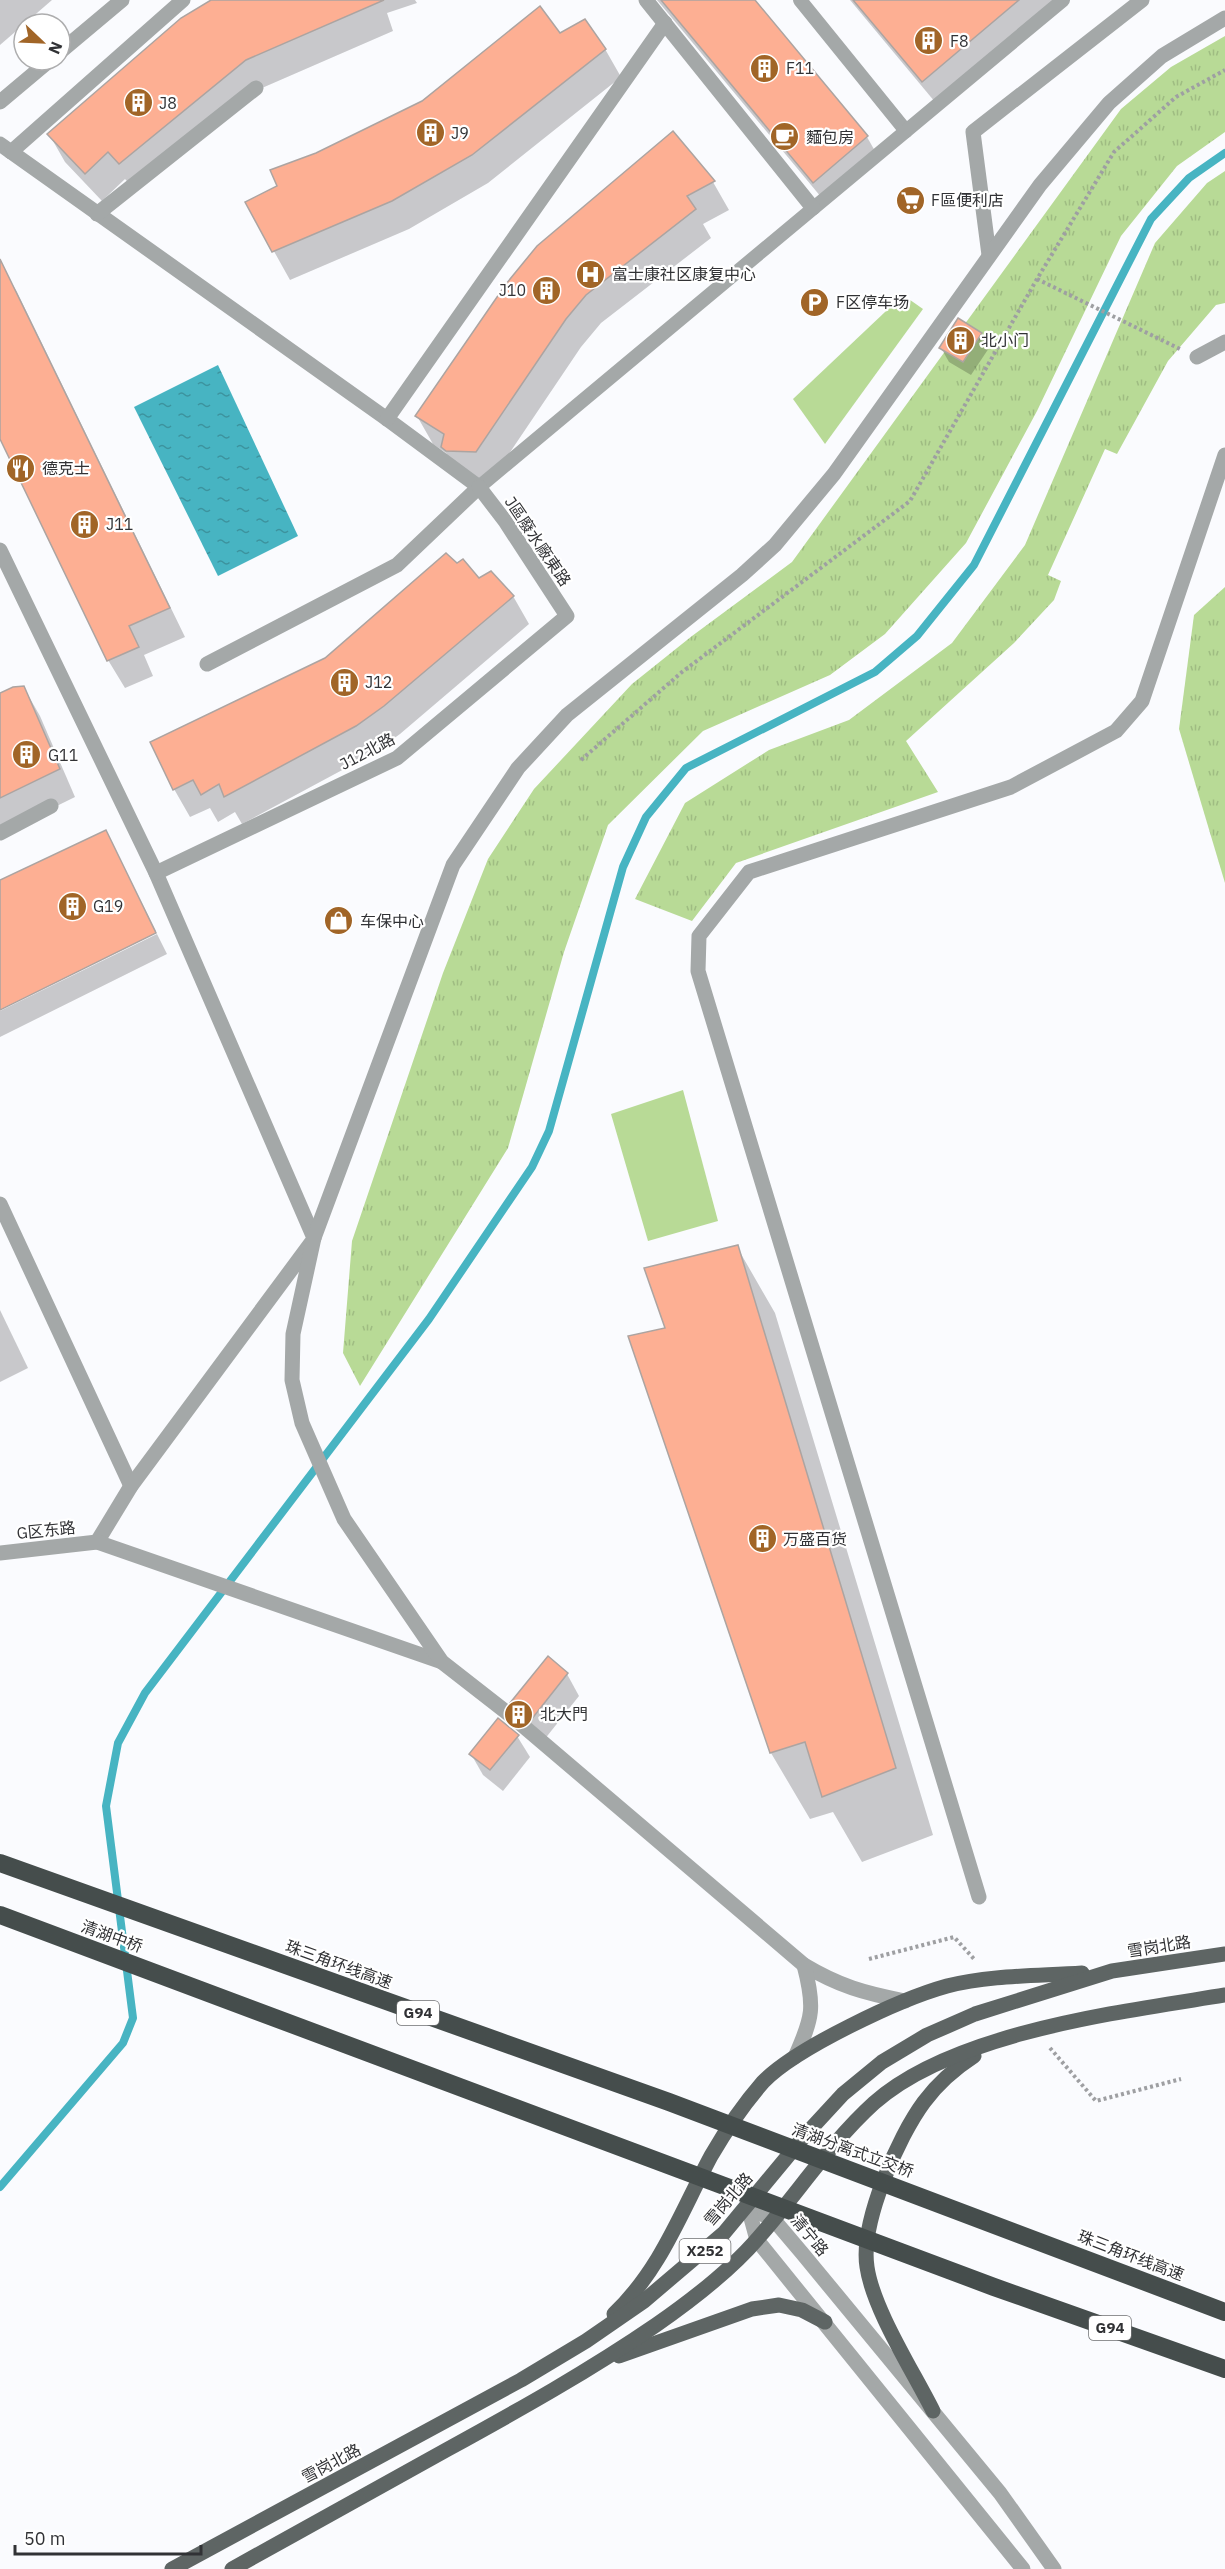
<svg xmlns="http://www.w3.org/2000/svg" width="1225" height="2569" font-family="'IBM Plex Sans','Noto Sans SC',sans-serif">
  <style>
    .grass { fill: #b8da96 }
    .park { fill: url(#park-tufts) }
    .water { fill: url(#water-ripples) }
    .shadow { fill: #0003 }
    .lines { fill: none; stroke-linecap: round; stroke-linejoin: round }
    .stream { stroke: #47b4c2; stroke-width: 8 }
    .building { fill: #fdaf93; stroke: #aca4a1; stroke-width: 1.5 }
    .path { stroke: #9e9fa2; stroke-width: 4; stroke-dasharray: 3 3; stroke-linecap: butt }
    .service { stroke: #a4a8a8; stroke-width: 14 }
    .minor { stroke: #a4a8a8; stroke-width: 15 }
    .tertiary { stroke: #a4a8a8; stroke-width: 15 }
    .primary { stroke: #5e6564; stroke-width: 15 }
    .motorway { stroke: #454d4c; stroke-width: 18 }
    .labels { text-anchor: middle; stroke-width: 4.5; stroke-linejoin: round; paint-order: stroke }
    .shield { fill: #fff; stroke: #6f7072; stroke-width: 1.5 }
    .shield-label { font-size: 15px; font-weight: bold; fill: #313235 }
    .poi-label { font-size: 16px; fill: #313235; stroke: #fff; text-anchor: start }
    .street-label { font-size: 16px; fill: #313235; stroke: #fff }
  </style>
  <defs>
    <pattern id="park-tufts" width="24" height="20" patternUnits="userSpaceOnUse" patternTransform="scale(1.5)"><rect width="24" height="20" fill="#b8da96"/><path d="M3 7l-1-3M5 7V3M7 7l1-3M15 17l-1-3M17 17v-4M19 17l1-3" fill="none" stroke="#9fbc82"/></pattern>
    <pattern id="water-ripples" width="26" height="14" patternUnits="userSpaceOnUse" patternTransform="scale(1.5)"><rect width="26" height="14" fill="#47b4c2"/><path d="M2 4q2-2 4 0t4 0M15 11q2-2 4 0t4 0" fill="none" stroke="#3c939e"/></pattern>
  </defs>
  <rect width="100%" height="100%" fill="#fafbfe"/>
  <g class="grass">
    <path d="M903,295l20,14 -98,135 -32,-45z"/>
    <path d="M683,1090l35,131 -70,20 -37,-127z"/>
  </g>
  <g class="park">
    <path d="M1225,36v96l-48,34 -56,70 -84,175 -71,132 -81,91 -55,41 -127,56 -95,94 -44,127 -56,196 -148,238 -17,-33 9,-112 91,-268 45,-114 46,-70 98,-105 60,-48 100,-74 329,-453 50,-42z"/>
    <path d="M1225,171v132l-9,2 -48,56 -51,93 -12,-5 -57,126 13,6 -7,19 -40,43 -108,98 32,51 -202,71 -44,58 -57,-22 50,-96 84,-53 80,-30 103,-77 73,-98 130,-302 52,-60z"/>
    <path d="M1225,587v296l-46,-154 15,-114z"/>
  </g>
  <path class="water" d="M218,365l80,171 -80,40 -84,-169z"/>
  <g class="shadow">
    <path d="M0,0h52l-52,45z"/>
    <path d="M214,0h201l2,3 -30,10 6,18 -131,57 -126,103 -11,-12 -23,22 -37,-39 -16,-28z"/>
    <path d="M657,0h96l114,137 12,21 -53,45z"/>
    <path d="M850,0h206l-121,102z"/>
    <path d="M605,49l16,28 -133,106 -79,46 -119,51 -43,-77 32,-17 37,-31z"/>
    <path d="M713,182l16,28 -26,14 8,14 -110,85 -20,24 -89,132 -28,-1 -5,-3 -13,-22 -13,-9 -16,-28 90,-131z"/>
    <path d="M0,264l17,28 168,345 -41,18 9,21 -28,12 -17,-28 -108,-224z"/>
    <path d="M980,334l9,14 -18,27 -22,-13 -8,-14z"/>
    <path d="M478,580l35,16 16,28 -129,110 -28,20 -130,70 -7,-12 -17,10 -8,-14 -20,9 -16,-28 152,-130z"/>
    <path d="M24,688l16,28 35,81 -75,37v-139z"/>
    <path d="M106,832l50,99 -156,77v-126z"/>
    <path d="M157,934l10,20 -167,83v-26z"/>
    <path d="M737,1247l38,66 158,522 -71,27 -29,-50 -23,7 -39,-66 -104,-424z"/>
    <path d="M0,1310l28,58 -28,14z"/>
    <path d="M567,1674l12,22 -35,44 -20,-16 -12,-21z"/>
    <path d="M517,1736l13,21 -27,34 -20,-16 -12,-21z"/>
  </g>
  <g class="lines">
    <path class="stream" d="M0,2187l123,-144 10,-25 -27,-212 12,-63 27,-50 284,-374 103,-152 17,-36 74,-264 23,-50 40,-49 189,-96 42,-36 57,-71 177,-346 38,-41 36,-25"/>
  </g>
  <g class="building">
    <path d="M211,0h173l-138,60 -127,104 -11,-12 -23,22 -38,-40 134,-116z"/>
    <path d="M661,0h94l113,136 -55,47z"/>
    <path d="M853,0h166l-97,82z"/>
    <path d="M540,6l20,27 25,-14 21,30 -134,106 -80,46 -120,51 -27,-50 32,-16 -7,-16 46,-17 106,-52z"/>
    <path d="M673,131l42,50 -28,15 9,13 -110,86 -20,24 -90,133 -30,-1 -5,-4 3,-13 -29,-18 91,-132 31,-38z"/>
    <path d="M0,259l170,349 -41,18 10,21 -32,14 -107,-222z"/>
    <path d="M958,318l24,15 -19,29 -24,-14z"/>
    <path d="M446,553l11,10 6,-4 16,19 12,-7 23,25 -130,110 -28,20 -132,71 -5,-13 -18,11 -8,-15 -20,10 -23,-48 175,-84z"/>
    <path d="M24,686l36,83 -60,29v-105l13,-6z"/>
    <path d="M106,830l50,103 -156,77v-130z"/>
    <path d="M738,1245l158,523 -74,29 -17,-55 -35,11 -142,-417 37,-8 -21,-60z"/>
    <path d="M548,1656l20,17 -37,47 -21,-17z"/>
    <path d="M498,1718l21,17 -29,35 -21,-16z"/>
  </g>
  <g class="lines">
    <g class="path">
      <path d="M1037,279l145,71"/>
      <path d="M581,760l101,-88 228,-171 127,-222 77,-127 62,-55 49,-27"/>
      <path d="M869,1959l85,-22 21,23"/>
      <path d="M1050,2048l46,53 85,-22"/>
    </g>
    <g class="service">
      <path d="M800,0l106,131"/>
      <path d="M479,487l584,-487"/>
    </g>
    <g class="minor">
      <path d="M646,0l167,208"/>
      <path d="M0,144l387,275 92,68 -82,78 -190,99"/>
      <path d="M11,152l172,-152"/>
      <path d="M97,214l159,-126"/>
      <path d="M1197,357l28,-15"/>
      <path d="M387,419l278,-396"/>
      <path d="M0,833l51,-27"/>
      <path d="M0,1204l131,282"/>
      <path d="M979,1897l-281,-926 1,-35 50,-64 262,-85 105,-56 26,-30 83,-246"/>
    </g>
    <g class="tertiary">
      <path d="M60,52l62,-52"/>
      <path d="M0,102l50,-42"/>
      <path d="M989,255l-16,-123 169,-132"/>
      <path d="M0,550l156,323 158,365"/>
      <path d="M156,873l241,-115 170,-142 -62,-95 -26,-34"/>
      <path d="M97,1542l34,-56 180,-243"/>
      <path d="M0,1553l97,-11 345,120"/>
      <path d="M905,2001c-41,-8 -66,-15 -101,-36l-289,-246 -73,-57 -98,-143 -42,-96 -10,-43 1,-46 21,-96 139,-373 65,-97 49,-53 175,-140 33,-30 59,-71 206,-289 69,-82 53,-47 63,-38"/>
      <path d="M795,2057c18,-40 20,-50 9,-92"/>
      <path d="M748,2207l26,13 28,33 198,240 54,76"/>
      <path d="M748,2207l9,33 266,329"/>
    </g>
    <g class="primary">
      <path d="M614,2314c47,-45 67,-102 97,-158 15,-26 32,-51 52,-74 33,-34 137,-83 184,-96 43,-11 91,-10 135,-13"/>
      <path d="M619,2356l133,-47 27,-4 23,5 23,12"/>
      <path d="M933,2411c-20,-40 -60,-102 -66,-144 -7,-44 31,-130 57,-165 14,-19 30,-33 50,-46"/>
      <path d="M172,2569l349,-189 65,-39 58,-40 80,-68 83,-100 36,-39 39,-32 45,-27 48,-21 137,-43 113,-17"/>
      <path d="M232,2569c72,-40 144,-80 216,-120 71,-39 141,-78 208,-124 36,-25 74,-54 103,-88 39,-44 71,-94 115,-134 80,-71 247,-91 351,-108"/>
    </g>
    <g class="motorway">
      <path d="M0,1863l669,239 556,210"/>
      <path d="M0,1915l994,372 231,82"/>
    </g>
  </g>
  <defs>
    <symbol id="building-disc" viewBox="-11 -11 22 22"><circle r="9.5" fill="#a16527" stroke="#fff"/><path d="M-4-6H4V6H1V3H-1V6H-4ZM-2.5-4.3h1.7v1.8h-1.7ZM.8-4.3h1.7v1.8H.8ZM-2.5-1h1.7V.8h-1.7ZM.8-1h1.7V.8H.8Z" fill="#fff"/></symbol>
    <symbol id="cafe-disc" viewBox="-11 -11 22 22"><circle r="9.5" fill="#a16527" stroke="#fff"/><path d="M-5.5-4.5H6V0H3Q3 3.5 0 3.5H-2.5Q-5.5 3.5-5.5 0ZM3-3.2v2h1.7v-2ZM-6 4.5H4V6H-6Z" fill="#fff"/></symbol>
    <symbol id="supermarket-disc" viewBox="-11 -11 22 22"><circle r="9.5" fill="#a16527" stroke="#fff"/><path d="M-6-5.5h2.5l.6 2H6L4.5 2H-2.5L-4.4-4H-6ZM-1.5 3.2a1.3 1.3 0 1 0 .1 0ZM3 3.2a1.3 1.3 0 1 0 .1 0Z" fill="#fff"/></symbol>
    <symbol id="hospital-disc" viewBox="-11 -11 22 22"><circle r="9.5" fill="#a16527" stroke="#fff"/><path d="M-5-5h3v3.5h4V-5h3V5h-3V1.5h-4V5h-3Z" fill="#fff"/></symbol>
    <symbol id="parking-disc" viewBox="-11 -11 22 22"><circle r="9.5" fill="#a16527" stroke="#fff"/><path d="M-3.5-5.5H1a3.5 3.5 0 0 1 0 7H-1V5.5H-3.5ZM-1-3.4V-.6H.8a1.4 1.4 0 0 0 0-2.8Z" fill="#fff"/></symbol>
    <symbol id="restaurant-disc" viewBox="-11 -11 22 22"><circle r="9.5" fill="#a16527" stroke="#fff"/><path d="M-5-6h1v4h1v-4h1v4h1v-4h1v5L-1.5 .5V6h-2V.5L-5-1ZM5-6V6H3V1.5H1.5Q1.5-4 5-6Z" fill="#fff"/></symbol>
    <symbol id="shop-disc" viewBox="-11 -11 22 22"><circle r="9.5" fill="#a16527" stroke="#fff"/><path d="M-5-2.5h2.3a2.7 3.5 0 0 1 5.4 0H5L5.5 6h-11ZM-1.5-2.5h3a1.5 2.3 0 0 0-3 0Z" fill="#fff"/></symbol>
  </defs>
  <g fill-rule="evenodd">
    <use href="#building-disc" x="912" y="24" width="33" height="33"/>
    <use href="#building-disc" x="748" y="52" width="33" height="33"/>
    <use href="#building-disc" x="122" y="86" width="33" height="33"/>
    <use href="#building-disc" x="414" y="116" width="33" height="33"/>
    <use href="#cafe-disc" x="768" y="120" width="33" height="33"/>
    <use href="#supermarket-disc" x="894" y="184" width="33" height="33"/>
    <use href="#hospital-disc" x="574" y="258" width="33" height="33"/>
    <use href="#building-disc" x="530" y="274" width="33" height="33"/>
    <use href="#parking-disc" x="798" y="286" width="33" height="33"/>
    <use href="#building-disc" x="944" y="324" width="33" height="33"/>
    <use href="#restaurant-disc" x="4" y="452" width="33" height="33"/>
    <use href="#building-disc" x="68" y="508" width="33" height="33"/>
    <use href="#building-disc" x="328" y="666" width="33" height="33"/>
    <use href="#building-disc" x="10" y="738" width="33" height="33"/>
    <use href="#building-disc" x="56" y="890" width="33" height="33"/>
    <use href="#shop-disc" x="322" y="904" width="33" height="33"/>
    <use href="#building-disc" x="746" y="1522" width="33" height="33"/>
    <use href="#building-disc" x="502" y="1698" width="33" height="33"/>
  </g>
  <g class="labels">
    <g class="shield">
      <rect x="397" y="2001" width="42" height="24" rx="4.5"/>
      <rect x="679.5" y="2239" width="51" height="24" rx="4.5"/>
      <rect x="1089" y="2316" width="42" height="24" rx="4.5"/>
    </g>
    <g class="shield-label">
      <text x="418" y="2018">G94</text>
      <text x="705" y="2256">X252</text>
      <text x="1110" y="2333">G94</text>
    </g>
    <g class="poi-label">
      <text x="950" y="47">F8</text>
      <text x="786" y="74">F11</text>
      <text x="159" y="109">J8</text>
      <text x="451" y="139">J9</text>
      <text x="806" y="143">麵包房</text>
      <text x="931" y="206">F區便利店</text>
      <text x="612" y="280">富士康社区康复中心</text>
      <text x="526" y="296" text-anchor="end">J10</text>
      <text x="836" y="308">F区停车场</text>
      <text x="981" y="346">北小门</text>
      <text x="42" y="474">德克士</text>
      <text x="106" y="530">J11</text>
      <text x="365" y="688">J12</text>
      <text x="48" y="761">G11</text>
      <text x="93" y="912">G19</text>
      <text x="360" y="927">车保中心</text>
      <text x="783" y="1545">万盛百货</text>
      <text x="540" y="1720">北大門</text>
    </g>
    <g class="street-label">
      <text transform="translate(538 541) rotate(56)" y="6">J區廢水廠東路</text>
      <text transform="translate(367 751) rotate(-28)" y="6">J12北路</text>
      <text transform="translate(46 1530) rotate(-6)" y="6">G区东路</text>
      <text transform="translate(112 1936) rotate(20)" y="6">清湖中桥</text>
      <text transform="translate(1159 1946) rotate(-9)" y="6">雪岗北路</text>
      <text transform="translate(339 1964) rotate(20)" y="6">珠三角环线高速</text>
      <text transform="translate(853 2150) rotate(20)" y="6">清湖分离式立交桥</text>
      <text transform="translate(728 2199) rotate(-49)" y="6">雪岗北路</text>
      <text transform="translate(810 2235) rotate(50)" y="6">清宁路</text>
      <text transform="translate(1131 2255) rotate(21)" y="6">珠三角环线高速</text>
      <text transform="translate(331 2463) rotate(-28)" y="6">雪岗北路</text>
    </g>
  </g>
  <g transform="translate(42 42) rotate(113)"><circle r="28" fill="#ffffff" stroke="#adadae" stroke-width="1.5"/>
  <path d="M0-4.5L10 22L0 15L-10 22Z" fill="#a16527"/>
  <text y="-9" font-size="16" font-weight="bold" text-anchor="middle" fill="#313235">N</text>
  </g>
  <path d="M15 2545v9h186v-9" fill="none" stroke="#313235" stroke-width="3"/>
  <text x="24" y="2545" font-size="18" fill="#313235" stroke="#ffffff" stroke-width="4.5" paint-order="stroke">50 m</text>
</svg>
